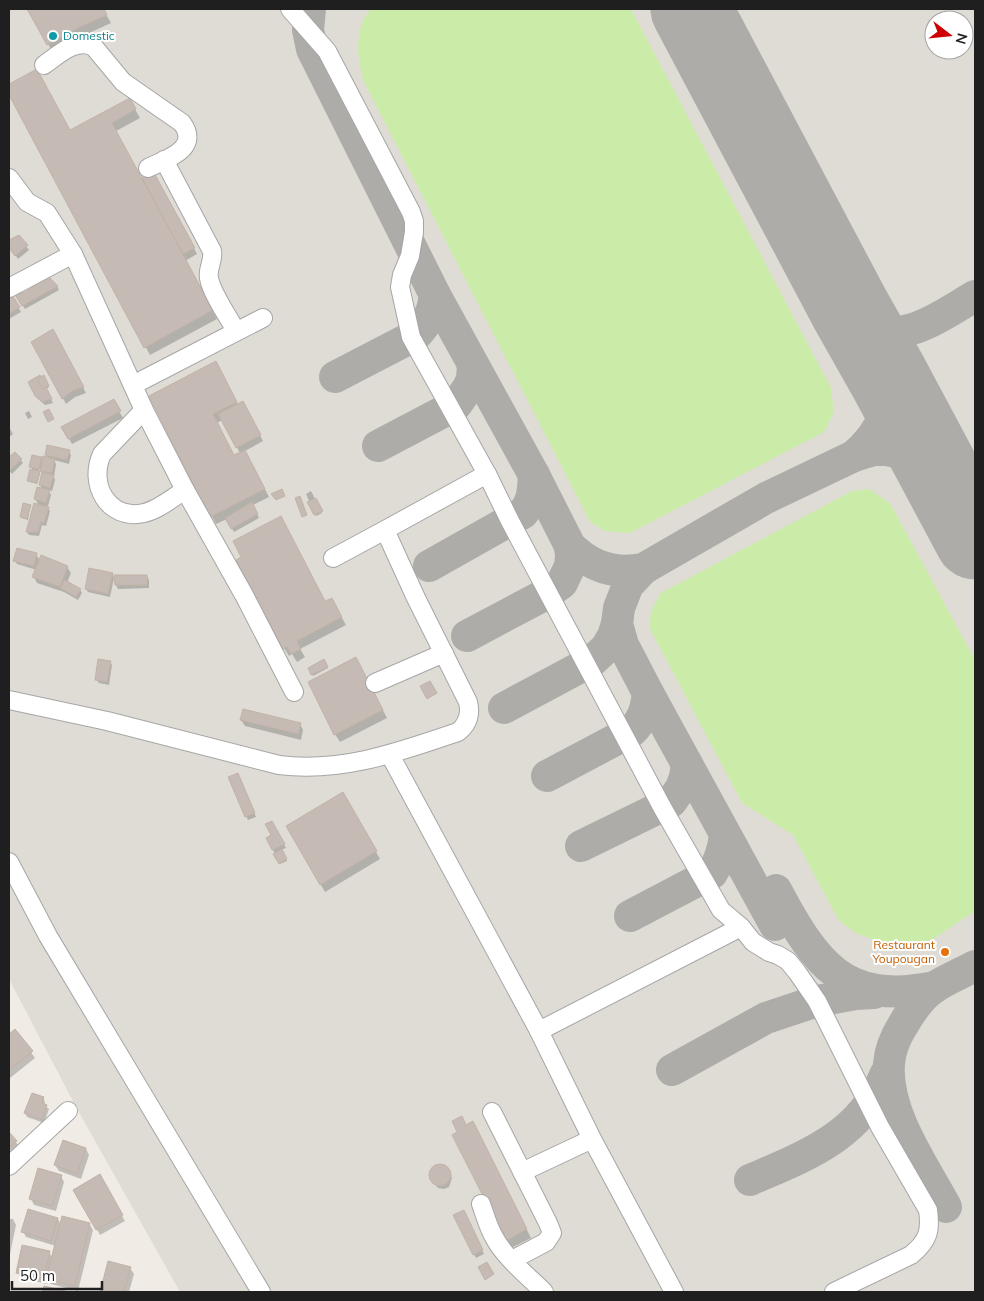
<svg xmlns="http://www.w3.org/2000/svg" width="984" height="1301" font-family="Mulish,sans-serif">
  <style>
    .airport { fill: #dfdcd6; fill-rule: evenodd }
    .grass { fill: #cbeca8 }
    .shadow { fill: #0003; fill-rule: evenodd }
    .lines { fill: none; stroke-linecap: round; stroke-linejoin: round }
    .taxiway { stroke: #aeaca9; stroke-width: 32 }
    .runway { stroke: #aeaca9; stroke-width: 81 }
    .building { fill: #c5bbb4; stroke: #c2b2a6 }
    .minor-casing { stroke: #a6a6a6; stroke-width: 20 }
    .minor { stroke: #fff; stroke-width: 18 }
    .culture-dot { fill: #0f9aa8; stroke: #fff; stroke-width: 2 }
    .food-dot { fill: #e8710a; stroke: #fff; stroke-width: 2 }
    .labels { text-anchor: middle; stroke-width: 4; stroke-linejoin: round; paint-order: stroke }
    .culture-label { font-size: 12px; fill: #0d838f; stroke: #fff; text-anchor: start }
    .food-label { font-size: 12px; fill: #c56008; stroke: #fff; text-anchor: end }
  </style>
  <rect width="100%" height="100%" fill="#f0ece5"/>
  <path class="airport" d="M9,9h966v1283h-795l-104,-185 -67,-128zM934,20h30v30h-30z"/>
  <g class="grass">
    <path d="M372,9h259l200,379 3,24 -10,20 -194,101 -25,-2 -15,-9 -226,-440c-7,-20 -11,-58 8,-73z"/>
    <path d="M869,489l21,14 85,157v251l-42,28 -29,8 -22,-4 -26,-10 -17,-12 -46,-86 -51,-32 -93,-176 2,-16 10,-18 191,-102z"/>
  </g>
  <g class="shadow">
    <path d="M29,9h74l8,14 -24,11 -34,19z"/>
    <path d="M36,70l34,62 59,-33 11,19 -24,13 25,48 12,-6 44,81 -12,7 32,58 -67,36 -141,-262v-8z"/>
    <path d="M19,237l10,13 -11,9 -9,-13v-4z"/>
    <path d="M57,286l2,4 -34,19 -8,-13z"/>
    <path d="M12,297l9,15 -12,7v-21z"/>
    <path d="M52,331l34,62 -11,4 -9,7 -33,-61z"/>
    <path d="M220,371l18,34 5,-3 20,39 -18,10 24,46 -16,8 6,13 -25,14 -7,-13 -11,5 -66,-127zM222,420l18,33 -6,4 -17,-34z"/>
    <path d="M44,378l5,9 -3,2 7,14 -8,2 -9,-9z"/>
    <path d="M113,401l10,17 -51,26 -10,-17z"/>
    <path d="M29,411l3,6 -4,2 -3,-6z"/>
    <path d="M9,427l4,7 -4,3z"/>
    <path d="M69,451l2,4 -2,9 -15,-4 2,4 -2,13 1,3 -3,11 -4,-1 3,5 -3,11 -2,-1 4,6 -4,15 -4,-1 -3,11 -10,-1 -2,-3 12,-27 -4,-6 8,-9 -3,-5 3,-12 -3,-5 -1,2h-2l3,4 -3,10 -7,-2 2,-14 -2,-1 11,-9 2,4 5,-3 -2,-4z"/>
    <path d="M15,453l8,10 -11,11 -3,-4v-11z"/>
    <path d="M311,491l11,22 -6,3 -10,-22z"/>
    <path d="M30,506l-2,14 -6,-2 -1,-1z"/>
    <path d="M36,554l4,7 27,6 4,6 -4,10 13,7 2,3 -4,7 -14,-8 -27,-9 -3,-6 3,-7 -20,-6 -2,-3z"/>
    <path d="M243,558l82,45 11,4 10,18 -46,24 5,8 -8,5 -5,-8 -3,2 -5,-8z"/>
    <path d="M112,574l2,4 -4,19 -22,-5 -2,-3z"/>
    <path d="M147,576l2,4v8l-31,1 -2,-4z"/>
    <path d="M324,661l4,7 -15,8 -4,-8z"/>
    <path d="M110,662l2,3 -3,20 -10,-2 -2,-3z"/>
    <path d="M360,666l27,52 -47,24 -5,-8z"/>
    <path d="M241,720l59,4 3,6 -2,10 -56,-14z"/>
    <path d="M229,778h10l17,39 -8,3z"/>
    <path d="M343,794l37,65 -55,33 -38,-66z"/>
    <path d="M272,822l14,26 -5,2 6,11 -7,3 -13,-26 5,-2z"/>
    <path d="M15,1030l20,28 -25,20 -1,-43z"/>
    <path d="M43,1098l2,4 -1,3 5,4 -5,14 -17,-6 -2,-4z"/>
    <path d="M466,1126l11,5 54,107 -20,10 -4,-8z"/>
    <path d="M9,1133l9,12 -7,6 -2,-3z"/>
    <path d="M64,1141l22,8 3,6 -8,24 -22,-8 -4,-6z"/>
    <path d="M437,1166l10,2 5,10 -3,9 -5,2 -6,-1 -7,-9 1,-10z"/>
    <path d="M61,1176l3,6 -8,29 -22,-6 -3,-6z"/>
    <path d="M99,1176l26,45 -25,14 -25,-45z"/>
    <path d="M465,1215l19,39 -8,4 -2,-4z"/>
    <path d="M9,1219h4l3,6 -7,34z"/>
    <path d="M58,1219l3,6h29l3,5 -15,61 -27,-7 -3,-4 -1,4 -26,-6 -4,-6 32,-19 4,5 3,-12 -30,-9 -3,-6z"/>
    <path d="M109,1263l21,5 4,6 -5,18h-28z"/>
  </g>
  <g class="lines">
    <g class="taxiway">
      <path d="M310,9l-2,21 4,19 123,246 99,180 36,71c20,20 44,29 73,23l123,-71 88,-42 20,-6h13l32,7 20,14"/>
      <path d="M850,309c8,6 15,14 25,19 32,15 72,-16 100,-32"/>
      <path d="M335,377l81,-42c12,-12 17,-24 19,-40"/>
      <path d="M378,446l78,-41 12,-17 4,-9 1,-14"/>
      <path d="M854,456c31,-27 37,-49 29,-90"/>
      <path d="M429,566l94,-53c10,-11 10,-23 11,-38"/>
      <path d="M643,569l-15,16 -9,23 -2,16 6,21 25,48 127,232"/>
      <path d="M467,636l81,-43 14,-10 8,-17 1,-9 -1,-11"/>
      <path d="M504,708l88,-47 14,-13 7,-12 4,-12"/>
      <path d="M547,776l85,-45c11,-11 14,-22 16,-38"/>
      <path d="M581,846l90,-44 10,-14 4,-11 2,-13"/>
      <path d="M776,890c39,73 68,116 159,97"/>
      <path d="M630,916l82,-43c8,-12 11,-23 13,-37"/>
      <path d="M672,1070l94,-52 51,-17 39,-7 18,-1"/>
      <path d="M750,1180c55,-24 111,-44 135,-105"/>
      <path d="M946,1207c-22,-41 -61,-95 -57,-143 1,-14 7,-28 14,-39 8,-14 18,-29 32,-38 12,-8 27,-14 40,-21"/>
    </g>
    <path class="runway" d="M691,9l159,300 39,69 86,161"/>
  </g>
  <g class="building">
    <path d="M27,9h77l3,6 -25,11 -35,19z"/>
    <path d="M37,69l33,61 60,-32 6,11 -24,14 101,187 -69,38 -135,-253v-11z"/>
    <path d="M153,171l42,77 -12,6 -41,-76z"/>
    <path d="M19,235l9,10 -13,11 -6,-8v-8z"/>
    <path d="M49,277l9,9 -36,20 -7,-11 10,-3z"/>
    <path d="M12,295l8,12 -11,7v-17z"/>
    <path d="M53,329l31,58 -12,4 -10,8 -31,-57z"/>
    <path d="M216,361l21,41 -24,12 21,41 11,-5 20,39 -55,28 -61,-121z"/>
    <path d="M40,375l12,24 -10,3 -7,-6 -7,-14z"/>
    <path d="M44,375l5,11 -7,3 -5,-10z"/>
    <path d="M114,399l7,12 -53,28 -7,-12z"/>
    <path d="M243,401l18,34 -25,13 -18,-34z"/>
    <path d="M49,409l5,10 -6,3 -5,-10z"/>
    <path d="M47,445l23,5 -3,10 -22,-5z"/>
    <path d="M15,452l7,7 -13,12v-14z"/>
    <path d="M32,455l10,2 -3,12 -10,-2z"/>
    <path d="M43,456l12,3 -3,14 -12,-2z"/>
    <path d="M30,469l10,2 -3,12 -10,-2z"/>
    <path d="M42,472l12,3 -4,13 -11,-3z"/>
    <path d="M37,487l13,3 -4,13 -12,-4z"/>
    <path d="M282,489l3,7 -9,4 -5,-6z"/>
    <path d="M300,496l7,19 -5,2 -7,-19z"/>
    <path d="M316,498l7,13 -9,4 -7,-13z"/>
    <path d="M252,502l6,12 -27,15 -6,-11z"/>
    <path d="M23,503l8,2 -4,14 -7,-2z"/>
    <path d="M34,503l15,4 -5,16 -3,-1 -3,10h-12z"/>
    <path d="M281,516l44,85 7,-3 10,19 -45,24 4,8 -10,5 -4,-7 -4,2 -47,-89 5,-3 -8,-16z"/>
    <path d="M17,548l20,5 -3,13 -21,-5z"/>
    <path d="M41,555l27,11 -8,21 -28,-10z"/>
    <path d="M89,568l24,5 -5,21 -23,-5z"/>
    <path d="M114,575h33v10h-32z"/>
    <path d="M65,580l16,9 -5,8 -16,-9z"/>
    <path d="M356,657l27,53 -49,25 -26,-53z"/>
    <path d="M98,659l13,2 -4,21 -12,-2z"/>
    <path d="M324,659l4,8 -17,8 -3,-7z"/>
    <path d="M430,681l7,12 -10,6 -7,-13z"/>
    <path d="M243,709l58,14 -3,11 -58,-14z"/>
    <path d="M238,773l17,40 -10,4 -17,-40z"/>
    <path d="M343,792l34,59 -57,34 -34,-59z"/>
    <path d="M272,821l13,23 -13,6 -6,-12 5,-3 -6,-11z"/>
    <path d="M282,849l5,10 -8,5 -6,-10z"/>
    <path d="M15,1029l18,22 -24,19v-36z"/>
    <path d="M32,1093l12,4 -2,6 5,2 -5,15 -18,-7z"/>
    <path d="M462,1116l4,9 7,-4 54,108 -21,12 -54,-106 5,-3 -5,-11z"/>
    <path d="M9,1132l8,9 -8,7z"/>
    <path d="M63,1140l23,8 -9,26 -23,-9z"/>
    <circle cx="440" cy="1175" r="11"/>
    <path d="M38,1168l24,7 -10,31 -23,-7z"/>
    <path d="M100,1174l23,41 -27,15 -23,-40z"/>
    <path d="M28,1209l30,9 -7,23 -30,-9z"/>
    <path d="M464,1210l19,40 -10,5 -20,-40z"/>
    <path d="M62,1216l28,7 -15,63 -29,-7z"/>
    <path d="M22,1245l28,6 -6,28 -28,-6z"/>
    <path d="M108,1261l23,6 -7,25h-24z"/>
    <path d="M487,1262l7,12 -9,6 -7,-13z"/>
    <path d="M44,1286l25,6h-27z"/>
  </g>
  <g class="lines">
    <defs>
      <g id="minor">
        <path d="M290,9l37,42 84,161 3,9v11l-4,24 -8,19 -2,12 11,50 76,137 23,47 152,286 59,103 20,17 12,15 16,10 9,3 10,6 9,11 20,29 63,126 48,83c3,21 0,31 -17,45l-77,37"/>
        <path d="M44,65c14,-10 33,-28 50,-18l29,35 59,41c19,26 -16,36 -34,45"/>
        <path d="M164,160l48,91c2,10 -5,17 -3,27 2,14 20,40 27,53"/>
        <path d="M9,178l18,24 20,11 26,41 71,156 41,80 59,105 50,97"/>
        <path d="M9,288l64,-34"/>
        <path d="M133,385l130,-67"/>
        <path d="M144,410l-42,44c-14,30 6,67 42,59 14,-3 28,-15 41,-23"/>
        <path d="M333,558l52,-28 102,-56"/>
        <path d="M375,683l69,-30"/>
        <path d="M9,700l98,21 172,44c63,8 120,-13 179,-33 10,-8 13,-18 10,-30l-52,-104 -31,-68"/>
        <path d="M390,755l149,276 53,108 82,153"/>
        <path d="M9,862l39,74 213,356"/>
        <path d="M539,1031l202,-104"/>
        <path d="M492,1112l56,111 4,10 -6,9 -34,18"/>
        <path d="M9,1166l59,-55"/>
        <path d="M522,1172l70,-33"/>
        <path d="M481,1204c4,11 7,23 13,33 11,21 33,38 50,55"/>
      </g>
    </defs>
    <use href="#minor" class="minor-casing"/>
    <use href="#minor" class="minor"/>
  </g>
  <circle class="culture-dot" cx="53" cy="36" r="5"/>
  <circle class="food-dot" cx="945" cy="952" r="5"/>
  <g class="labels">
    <g class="culture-label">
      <text x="63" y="40">Domestic</text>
    </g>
    <g class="food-label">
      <text x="935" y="949">Restaurant<tspan x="935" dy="14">Youpougan</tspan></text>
    </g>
  </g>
  <rect width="984" height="1301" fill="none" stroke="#1f1f1f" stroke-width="20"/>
  <g transform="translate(949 35) rotate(106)"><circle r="24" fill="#ffffff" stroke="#a5a5a5"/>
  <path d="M0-4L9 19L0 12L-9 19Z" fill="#ce0003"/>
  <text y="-8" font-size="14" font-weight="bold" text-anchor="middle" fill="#1f1f1f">N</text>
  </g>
  <path d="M12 1281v8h90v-8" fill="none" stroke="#1f1f1f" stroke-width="2.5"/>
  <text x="20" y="1281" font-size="15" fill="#1f1f1f" stroke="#ffffff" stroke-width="4" paint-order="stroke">50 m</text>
</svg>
